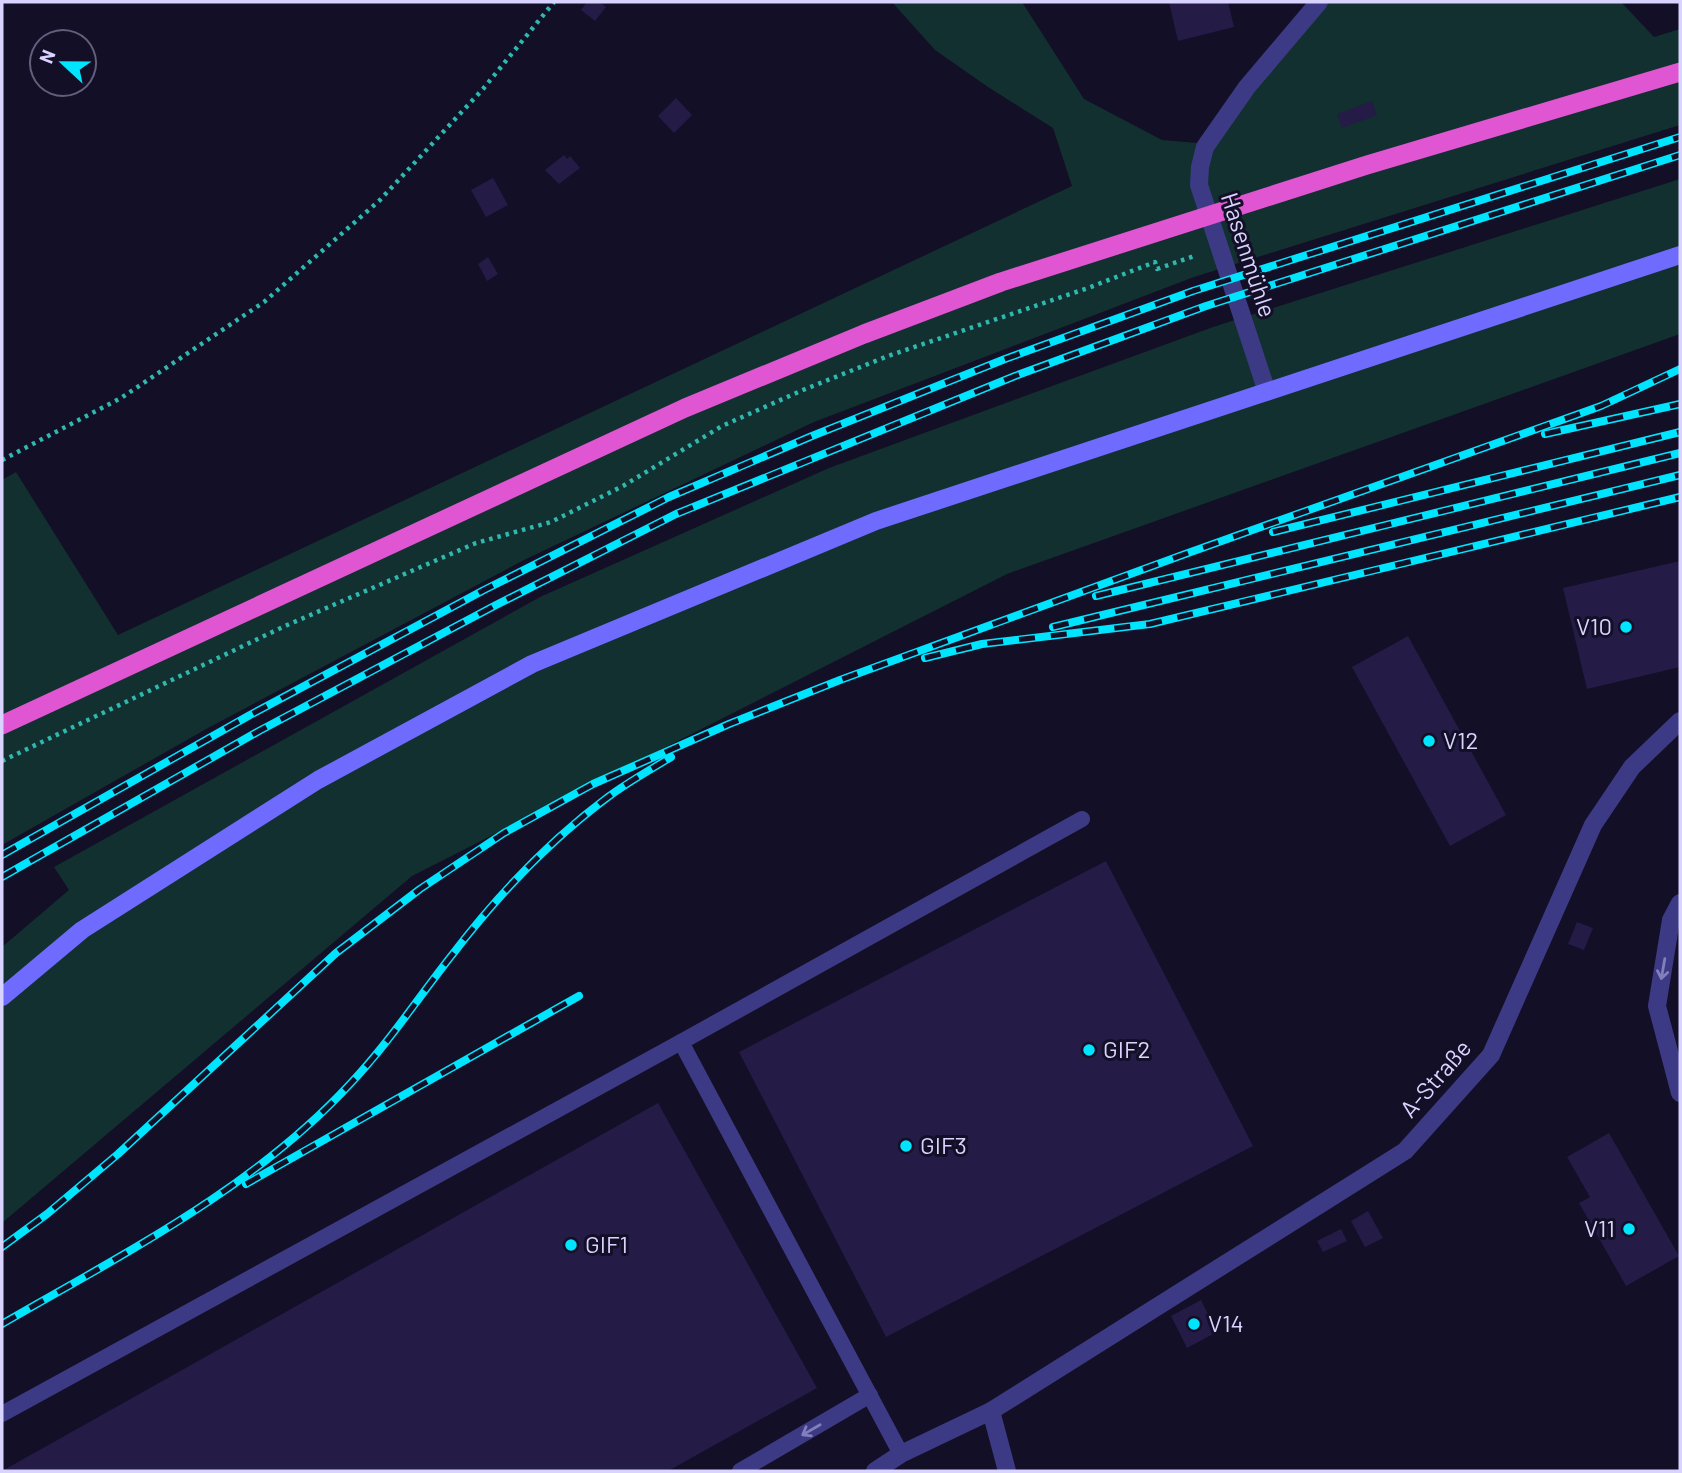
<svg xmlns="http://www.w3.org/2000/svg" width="1682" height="1473" font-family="Barlow,sans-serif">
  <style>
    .green { fill: #12302f }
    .building { fill: #241b47 }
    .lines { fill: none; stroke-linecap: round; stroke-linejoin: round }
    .path { stroke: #2fb8b0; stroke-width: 4.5; stroke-dasharray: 3.5 5; stroke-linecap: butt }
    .service { stroke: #3d3a85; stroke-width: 16 }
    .minor { stroke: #3d3a85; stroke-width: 18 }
    .secondary { stroke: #6f6bff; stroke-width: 18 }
    .trunk { stroke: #e055d1; stroke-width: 19 }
    .rail-casing { stroke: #00e5ff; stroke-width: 8 }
    .rail { stroke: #130f26; stroke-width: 5; stroke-dasharray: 16; stroke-linecap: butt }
    .oneway { stroke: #837fbc }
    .poi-dot { fill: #00e5ff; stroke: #130f26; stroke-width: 2.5 }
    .labels { text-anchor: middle; stroke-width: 6; stroke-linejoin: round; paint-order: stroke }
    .street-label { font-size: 24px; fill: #d9d4ff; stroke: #130f26 }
    .poi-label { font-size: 24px; fill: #d9d4ff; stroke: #130f26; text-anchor: start }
  </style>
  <rect width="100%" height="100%" fill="#130f26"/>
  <g class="green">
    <path d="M892,2h130l62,97 78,41 35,3 14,9 43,-63 73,-87h294l33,35 26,-8v96l-486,152 -380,145 -292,139 -314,167 -206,117v-365l14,-8 102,163 954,-449 -19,-58 -65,-41 -53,-37z"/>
    <path d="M1680,179v155l-673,240 -595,302 -410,347v-276l67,-57 -15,-23 486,-270 289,-129 384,-141z"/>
  </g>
  <g class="building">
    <path d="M587,2h13l6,5 -11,14 -14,-11z"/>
    <path d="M1169,2h59l6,25 -56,14z"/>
    <path d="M676,98l16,17 -18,18 -16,-17z"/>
    <path d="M1372,101l5,14 -35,13 -5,-14z"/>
    <path d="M564,155l3,4 3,-3 10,12 -21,16 -14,-14z"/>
    <path d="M493,178l15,27 -22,12 -15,-27z"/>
    <path d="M488,257l10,17 -11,7 -9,-17z"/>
    <path d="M1680,561v106l-93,22 -24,-101z"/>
    <path d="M1408,636l98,179 -56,31 -98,-179z"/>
    <path d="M1106,861l147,285 -367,191 -147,-285z"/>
    <path d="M1577,922l16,6 -9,22 -16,-6z"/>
    <path d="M658,1103l159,285 -149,83h-666z"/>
    <path d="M1609,1133l70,123 -53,30 -47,-83 11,-6 -23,-40z"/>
    <path d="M1368,1211l15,27 -18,9 -14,-26z"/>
    <path d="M1341,1229l6,12 -24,11 -6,-11z"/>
    <path d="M1201,1300l16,32 -30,16 -16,-32z"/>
  </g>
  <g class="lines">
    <g class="path">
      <path d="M2,460l119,-62 143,-96 116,-102 103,-111 71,-87"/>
      <path d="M2,761l283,-135 191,-83 75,-21 72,-36 99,-60 81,-36 85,-34 200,-68 67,-26 2,7 40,-14"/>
    </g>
    <g class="service">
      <path d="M681,1042l220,412"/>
      <path d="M2,1414l679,-372 401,-223"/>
      <path d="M740,1471l130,-76"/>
    </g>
    <g class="minor">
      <path d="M1267,392l-68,-207 1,-18 5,-20 42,-60 72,-85"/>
      <path d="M1680,903l-9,17 -14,86 23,87"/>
      <path d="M991,1411l414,-260 86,-96 102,-230 39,-58 48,-46"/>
      <path d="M875,1471l26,-17 90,-43 16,60"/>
    </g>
    <path class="secondary" d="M2,997l80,-67 236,-150 214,-116 344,-143 804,-266"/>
    <path class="trunk" d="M2,725l683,-317 179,-74 137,-52 366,-117 313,-93"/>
    <defs>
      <g id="rail">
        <path d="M1545,434l135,-30"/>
        <path d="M1273,532l407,-100"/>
        <path d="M1096,596l584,-143"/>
        <path d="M1053,627l627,-152"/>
        <path d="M925,658l57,-14 168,-20 530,-127"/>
        <path d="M2,855l248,-140 234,-125 185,-93 143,-61 193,-77 188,-68 487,-154"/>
        <path d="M2,877l257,-146 237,-126 180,-91 339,-138 191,-70 474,-151"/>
        <path d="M246,1184l333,-188"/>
        <path d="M2,1247l45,-33 71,-60 218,-201 84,-64 84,-56 89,-49 136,-60 111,-44 348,-127 413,-147 79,-37"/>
        <path d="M2,1324c121,-70 252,-136 348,-240 38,-40 68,-86 102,-129 45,-59 97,-114 156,-158 20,-15 42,-27 63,-40"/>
      </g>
    </defs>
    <use href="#rail" class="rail-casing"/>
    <use href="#rail" class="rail"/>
  </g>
  <defs><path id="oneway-shaft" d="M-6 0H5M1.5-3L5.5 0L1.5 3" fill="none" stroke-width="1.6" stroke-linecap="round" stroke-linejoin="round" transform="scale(1.75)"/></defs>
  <g class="oneway">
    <use href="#oneway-shaft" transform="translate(1663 969) rotate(100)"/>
    <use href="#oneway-shaft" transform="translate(811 1430) rotate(150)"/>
  </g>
  <g class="poi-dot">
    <circle cx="1626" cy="627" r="7"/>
    <circle cx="1429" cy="741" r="7"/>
    <circle cx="1089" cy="1050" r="7"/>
    <circle cx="906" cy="1146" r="7"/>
    <circle cx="1629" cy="1229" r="7"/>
    <circle cx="571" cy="1245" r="7"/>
    <circle cx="1194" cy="1324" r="7"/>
  </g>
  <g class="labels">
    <g class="street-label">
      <text transform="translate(1248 255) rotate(72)" y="8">Hasenmühle</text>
      <text transform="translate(1436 1079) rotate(-49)" y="8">A-Straße</text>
    </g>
    <g class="poi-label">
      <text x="1612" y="635" text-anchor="end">V10</text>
      <text x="1443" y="749">V12</text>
      <text x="1103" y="1058">GIF2</text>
      <text x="920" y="1154">GIF3</text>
      <text x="1615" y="1237" text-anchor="end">V11</text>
      <text x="585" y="1253">GIF1</text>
      <text x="1208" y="1332">V14</text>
    </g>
  </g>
  <rect width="1682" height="1473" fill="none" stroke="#d9d4ff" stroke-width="7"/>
  <g transform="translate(63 63) rotate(292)"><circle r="33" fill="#130f26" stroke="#625e7d" stroke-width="2"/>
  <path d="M0-5L12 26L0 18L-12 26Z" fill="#00e5ff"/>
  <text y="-10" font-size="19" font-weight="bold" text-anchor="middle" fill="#d9d4ff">N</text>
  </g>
</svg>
